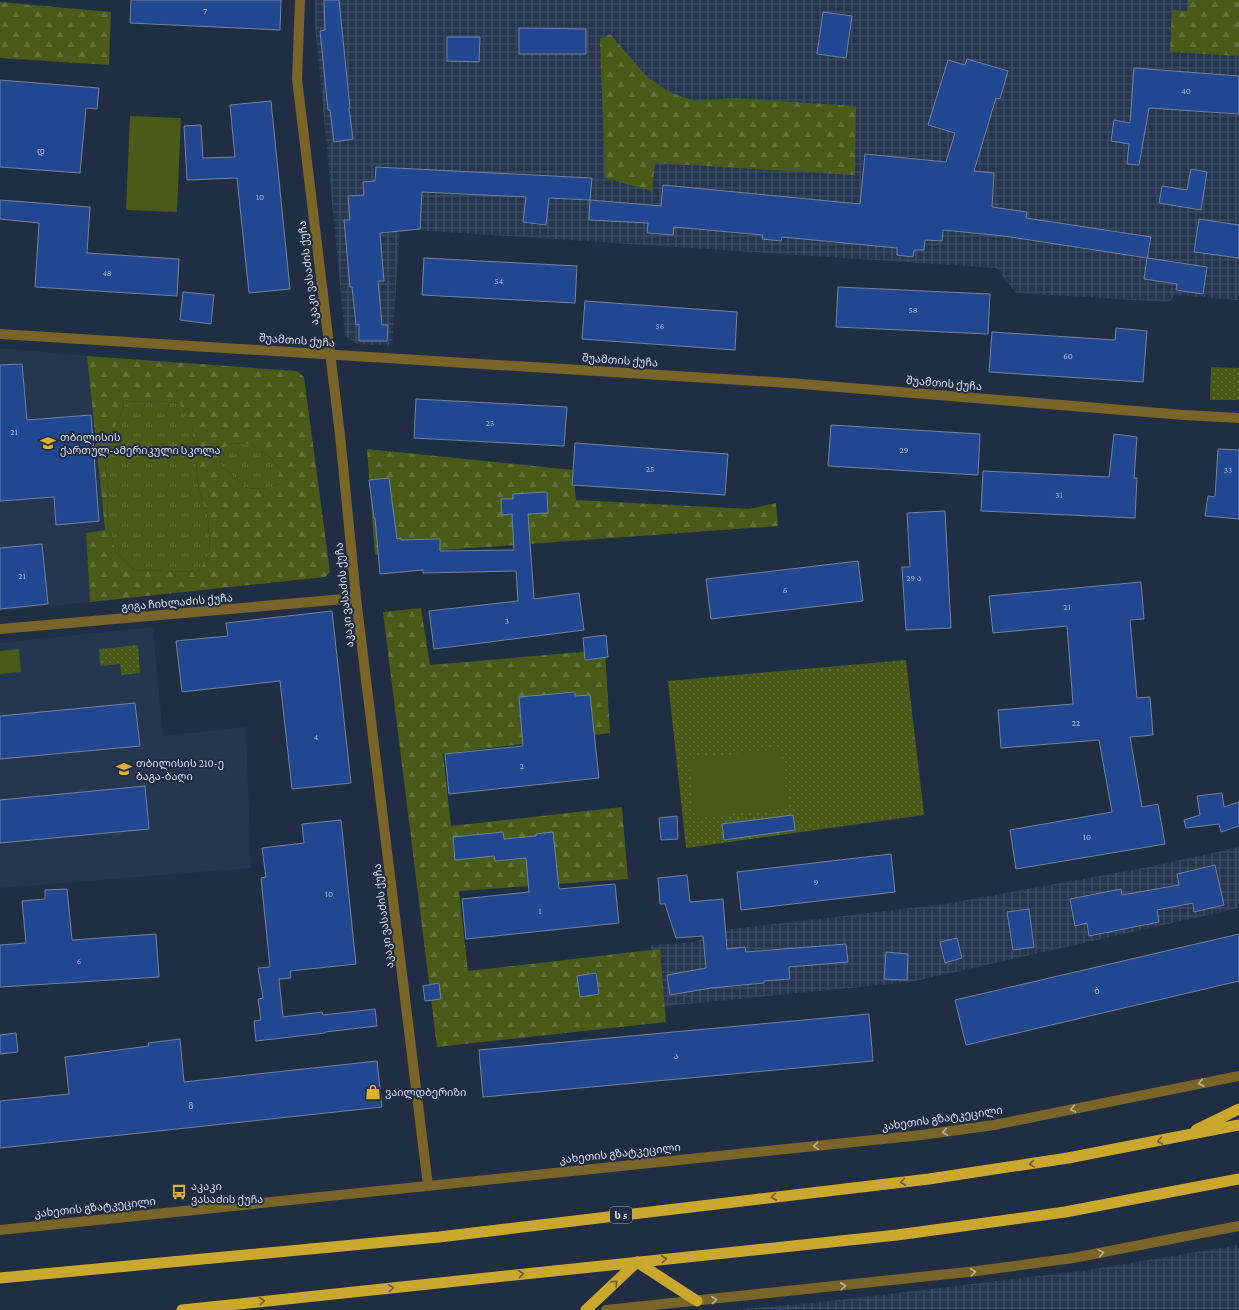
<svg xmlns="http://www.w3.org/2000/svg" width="1239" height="1310" font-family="'Crimson Pro','Noto Sans Georgian',serif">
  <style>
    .built { fill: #263550 }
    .industrial { fill: url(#industrial-grid) }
    .grass { fill: url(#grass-tufts) }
    .forest { fill: url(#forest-firs); fill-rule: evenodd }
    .park { fill: url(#park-dots) }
    .garden { fill: #485b18 }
    .building { fill: #20478f; stroke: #74839c }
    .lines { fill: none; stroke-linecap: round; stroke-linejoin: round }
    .minor { stroke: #786527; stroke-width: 10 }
    .tertiary { stroke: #786527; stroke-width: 10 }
    .trunk { stroke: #caa82d; stroke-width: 11 }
    .oneway { stroke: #b6b4a8 }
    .oneway2 { stroke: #655e3a }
    .labels { text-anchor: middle; stroke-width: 4; stroke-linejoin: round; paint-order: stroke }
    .number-label { font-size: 9px; fill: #a9b9d6 }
    .shield { fill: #212d42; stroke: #a0aaba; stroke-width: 1 }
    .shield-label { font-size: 10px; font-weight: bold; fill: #d7dfed }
    .street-label { font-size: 11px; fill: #d7dfed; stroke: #212d42 }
    .poi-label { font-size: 11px; fill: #d7dfed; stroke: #212d42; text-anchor: start }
  </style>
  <defs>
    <pattern id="industrial-grid" width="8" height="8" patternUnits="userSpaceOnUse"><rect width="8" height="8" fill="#263550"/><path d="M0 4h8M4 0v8" fill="none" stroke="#45526a"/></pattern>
    <pattern id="grass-tufts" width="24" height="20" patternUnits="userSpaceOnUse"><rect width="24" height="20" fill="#485b18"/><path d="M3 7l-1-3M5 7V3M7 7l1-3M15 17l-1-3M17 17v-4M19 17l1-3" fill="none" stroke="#62723a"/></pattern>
    <pattern id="forest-firs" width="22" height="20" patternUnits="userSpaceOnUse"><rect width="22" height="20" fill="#485b18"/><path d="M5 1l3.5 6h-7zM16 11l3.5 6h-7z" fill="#62723a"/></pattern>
    <pattern id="park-dots" width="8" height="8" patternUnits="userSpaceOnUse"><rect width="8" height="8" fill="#485b18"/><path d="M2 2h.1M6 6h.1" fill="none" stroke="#62723a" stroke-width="1.8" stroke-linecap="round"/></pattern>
  </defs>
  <rect width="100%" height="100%" fill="#212d42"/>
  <g class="built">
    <path d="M0,348l87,8 18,174 -19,3 4,69 -90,9z"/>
    <path d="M153,627l10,109 83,-9 5,141 -251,20v-245z"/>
  </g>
  <g class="industrial">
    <path d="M315,0h924v300l-64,-5 -6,7 -153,-9 -20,-25 -596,-39 -8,117 -35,-2 -12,-8 -30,-311z"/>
    <path d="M1239,847v61l-328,74 -255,25 -5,-62 47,-3 9,-10 238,-28 204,-37z"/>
    <path d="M1239,1245v65h-505l88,-8 267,-32z"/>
  </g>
  <g class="grass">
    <path d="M158,401l21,2 12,17 4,28 3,38 10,32 2,35 -12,19 -64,-2 -18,-18 -9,-30 1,-32 -6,-54 12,-5 11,-29z"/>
    <path d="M232,443l19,1 20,14 8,11v15l-16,5 -16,-1 -26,-23 -2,-16z"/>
  </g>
  <g class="forest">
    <path d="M1188,0h51v56l-69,-4 2,-42 15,1z"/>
    <path d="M0,2l111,10 -2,53 -109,-7z"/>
    <path d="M610,34l37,43 24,16 24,8 38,-3 123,8 -1,69 -200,-12 -3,28 -47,-13 -5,-139z"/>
    <path d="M87,356l210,15 7,6 26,195 -5,5 -235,25 -4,-69 19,-3zM158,401l21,2 12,18 4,27 3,38 10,32 2,35 -12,19 -64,-2 -18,-18 -9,-30 1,-32 -6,-54 12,-5 11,-29zM232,443l19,1 20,14 8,11v15l-16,5 -16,-1 -26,-23 -2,-15z"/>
    <path d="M367,449l206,21 3,30 173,9 27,-6 2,23 -403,29z"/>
    <path d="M421,608l9,57 175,-15 5,83 -167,21 8,72 171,-19 6,72 -169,12 9,80 192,-22 6,73 -229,25 -54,-435z"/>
  </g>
  <g class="park">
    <path d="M1211,367l28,1v32h-29z"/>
    <path d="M138,645l2,28 -18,2 -2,-11 -20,2 -1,-17z"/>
    <path d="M906,660l18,155 -238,33 -18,-167z"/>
  </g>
  <g class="garden">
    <path d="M130,116l51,2 -4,94 -51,-2z"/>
    <path d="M19,649l2,23 -21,2v-23z"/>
    <path d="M781,749l7,59 -93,10 -6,-59z"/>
  </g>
  <g class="building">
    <path d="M131,0h150l-1,30 -150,-7z"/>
    <path d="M324,0h15l11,108h-1l4,31 -19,3 -4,-32h-2l-8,-79 5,-1z"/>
    <path d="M823,12l29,4 -6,42 -29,-4z"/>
    <path d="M519,28l67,1v25h-67z"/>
    <path d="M447,37h33l-1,25 -32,-1z"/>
    <path d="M967,59l41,12 -8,28 -4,-1 -22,73 20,2 -2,34 35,5 -1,6 125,19 -4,21 -143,-22 -61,-6 -1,11 -17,-1 -1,10h-10l-1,7 -16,-2v-7l-115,-11 -1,4 -19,-2 1,-4 -89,-8 -1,8 -26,-2 1,-10 -59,-3 1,-20 71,6 2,-21 197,19 5,-50 81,8 9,-29 -27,-8 20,-65 17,5z"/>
    <path d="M1134,68l105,8v38l-90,-6 -10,57 -12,-1 2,-20 -18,-3 3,-21 16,3z"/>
    <path d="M0,80l99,8 -2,21 -11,-1 -6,65 -80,-6z"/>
    <path d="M271,101l19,188 -41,4 -12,-115 -50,2 -3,-54 17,-1 2,33 32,-1 -5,-52z"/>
    <path d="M376,167l216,11 -2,22 -41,-2 -3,27 -23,-3 3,-25 -104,-5 -2,37 -40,4 4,48h-6l4,44h6l-1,16h-28v-17l-3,1 -4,-38h-2l-6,-67h6l-2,-24 16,-1 -1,-13 12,-1z"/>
    <path d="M1191,169l16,3 -6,38 -42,-7 3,-17 25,4z"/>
    <path d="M0,200l90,7 -3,46 92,6 -2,37 -142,-9 4,-64 -39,-4z"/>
    <path d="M1199,219l40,6v33l-45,-6z"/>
    <path d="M424,258l153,8 -2,37 -153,-8z"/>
    <path d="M1147,258l60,9 -4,27 -27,-4 1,-6 -33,-5z"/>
    <path d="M838,287l152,7 -2,40 -152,-7z"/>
    <path d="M183,292l31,3 -3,29 -31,-4z"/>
    <path d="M585,301l152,11 -2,38 -153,-11z"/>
    <path d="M1116,328l31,3 -4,51 -154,-10 3,-40 123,8z"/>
    <path d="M22,364l5,56 64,-5 8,106 -43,4 -2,-28 -54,4v-136z"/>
    <path d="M416,399l151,8 -3,39 -150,-8z"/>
    <path d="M831,425l149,9 -2,41 -150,-9z"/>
    <path d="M1114,434l23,3 -3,41h3l-2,40 -154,-7 2,-40 126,6z"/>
    <path d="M575,443l153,11 -3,41 -153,-10z"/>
    <path d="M1218,449l21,1v69l-34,-3 3,-20 7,1z"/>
    <path d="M389,478l8,61 4,-1v2l39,-1v12l74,-1 -2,-36 -10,1 -1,-16h12v-5l34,-2 1,21 -20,1 6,85 45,-6 5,37 -150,19 -5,-38 89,-10 -2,-30 -93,2v-3l-43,4 -5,-56h-1l-5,-38z"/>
    <path d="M945,511l6,117 -45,2 -4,-63h8l-3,-54z"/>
    <path d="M42,544l6,60 -48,5v-61z"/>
    <path d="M858,561l5,40 -152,18 -5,-40z"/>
    <path d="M1141,582l3,37 -14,1 7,78 13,-1 3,38 -23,2 12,70 16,-3 7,40 -149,25 -6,-39 102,-18 -13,-72 -98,8 -3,-38 75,-6 -6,-78 -74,7 -4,-37z"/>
    <path d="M332,611l19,172 -59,6 -12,-108 -98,11 -6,-51 52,-5 -2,-13z"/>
    <path d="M606,635l2,22 -23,3 -2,-22z"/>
    <path d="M575,692v4l15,-1 9,83 -150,16 -4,-40 78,-8 -4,-49z"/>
    <path d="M135,703l5,43 -140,13v-43z"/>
    <path d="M145,786l4,43 -149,14v-43z"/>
    <path d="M1222,793l2,14 15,-5v24l-18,6 -2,-8 -33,4 -2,-8 16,-5 -3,-19z"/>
    <path d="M793,815l2,15 -71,10 -2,-16z"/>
    <path d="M677,816l1,23 -17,1 -2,-22z"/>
    <path d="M341,820l15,144 -66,7 1,7 -12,1 4,38 39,-5 1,3 52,-6 2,17 -52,6v1l-69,8 -2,-20 7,-1 -3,-21 5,-1 -5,-30 12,-1 -9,-89 5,-1 -4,-29 42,-5 -2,-19z"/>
    <path d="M503,832l1,7 32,-3v-2l17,-2 6,57 56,-5 4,39 -153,16 -4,-40 67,-7 -3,-34 -31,3 -1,-5 -39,4 -2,-23z"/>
    <path d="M891,854l4,38 -154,18 -4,-38z"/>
    <path d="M1215,865l9,40 -30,7 -1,-9 -36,7 2,12 -70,14 -2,-13 -12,3 -5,-27 51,-10 1,6 57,-10 -2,-11z"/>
    <path d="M687,875l3,27 33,-3 4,50 18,-2 1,5 100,-8 2,18 -59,5 1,12 -26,2v2l-53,5 -41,7 -3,-20 39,-7 -3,-32 -27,2 -11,-34h-5l-2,-26z"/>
    <path d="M67,889l5,51 84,-6 3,43 -159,10v-42l26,-2 -4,-42 23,-2v-9z"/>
    <path d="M1029,909l5,38 -21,3 -6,-38z"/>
    <path d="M1239,934v47l-273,64 -11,-45z"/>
    <path d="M957,938l5,20 -17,5 -5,-21z"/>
    <path d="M886,952l22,2 -1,26 -23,-1z"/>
    <path d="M596,973l3,21 -19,3 -3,-21z"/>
    <path d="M439,983l2,16 -16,2 -2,-15z"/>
    <path d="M869,1014l4,47 -390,36 -4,-47z"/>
    <path d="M16,1033l2,19 -18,2v-19z"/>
    <path d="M180,1039l4,43 193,-21 5,46 -382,41v-47l69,-7 -4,-37 84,-11 -1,-3z"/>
  </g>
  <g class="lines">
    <g class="minor">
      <path d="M300,0l-3,79 43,356 16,163 72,588"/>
      <path d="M0,334l789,49 395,32 55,3"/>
      <path d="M0,629l356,-31"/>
    </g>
    <g class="tertiary">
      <path d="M0,1230l922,-95 72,-10 245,-49"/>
      <path d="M606,1310l371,-39 96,-13 166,-32"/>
    </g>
    <g class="trunk">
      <path d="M1196,1130l43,-21"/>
      <path d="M0,1278l439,-41 490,-58 139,-21 171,-33"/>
      <path d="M182,1310l715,-75 168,-23 174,-33"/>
      <path d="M586,1310l51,-48 60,39"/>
    </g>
  </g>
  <defs><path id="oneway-chevron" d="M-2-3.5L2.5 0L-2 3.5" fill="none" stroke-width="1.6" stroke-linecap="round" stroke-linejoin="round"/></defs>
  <g class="oneway">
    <use href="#oneway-chevron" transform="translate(1201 1083) rotate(169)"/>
    <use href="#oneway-chevron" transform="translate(1073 1109) rotate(169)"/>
    <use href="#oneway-chevron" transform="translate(945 1132) rotate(172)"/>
    <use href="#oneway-chevron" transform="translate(816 1146) rotate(174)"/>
    <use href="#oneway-chevron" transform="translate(1101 1253) rotate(-10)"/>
    <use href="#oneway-chevron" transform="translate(973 1272) rotate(-7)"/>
    <use href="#oneway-chevron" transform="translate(843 1286) rotate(-6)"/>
    <use href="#oneway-chevron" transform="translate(714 1300) rotate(-6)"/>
  </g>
  <g class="oneway2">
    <use href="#oneway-chevron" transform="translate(1160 1141) rotate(169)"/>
    <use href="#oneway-chevron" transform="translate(1032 1164) rotate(171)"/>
    <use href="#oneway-chevron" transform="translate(903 1182) rotate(173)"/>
    <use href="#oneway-chevron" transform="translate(774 1197) rotate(173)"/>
    <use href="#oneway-chevron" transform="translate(664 1259) rotate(-6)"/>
    <use href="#oneway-chevron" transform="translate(521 1274) rotate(-6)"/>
    <use href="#oneway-chevron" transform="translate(615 1283) rotate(-44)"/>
    <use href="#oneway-chevron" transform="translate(391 1288) rotate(-6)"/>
    <use href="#oneway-chevron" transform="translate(262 1301) rotate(-6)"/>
  </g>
  <defs>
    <symbol id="school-bare" viewBox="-9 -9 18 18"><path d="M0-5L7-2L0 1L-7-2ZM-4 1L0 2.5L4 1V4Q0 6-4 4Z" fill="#dfb034" stroke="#212d42" stroke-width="2.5" paint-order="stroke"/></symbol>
    <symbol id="shop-bare" viewBox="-9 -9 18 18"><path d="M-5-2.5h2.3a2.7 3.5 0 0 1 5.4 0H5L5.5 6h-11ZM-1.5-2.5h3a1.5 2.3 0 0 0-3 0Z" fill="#dfb034" stroke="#212d42" stroke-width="2.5" paint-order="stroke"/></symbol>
    <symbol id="bus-bare" viewBox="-9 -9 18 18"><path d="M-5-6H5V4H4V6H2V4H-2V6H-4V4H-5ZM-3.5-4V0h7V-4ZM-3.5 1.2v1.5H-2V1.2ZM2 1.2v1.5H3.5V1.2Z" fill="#dfb034" stroke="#212d42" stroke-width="2.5" paint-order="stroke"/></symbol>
  </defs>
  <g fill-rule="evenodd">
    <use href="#school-bare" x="37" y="432" width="22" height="22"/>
    <use href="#school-bare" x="113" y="758" width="22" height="22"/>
    <use href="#shop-bare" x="362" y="1081" width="22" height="22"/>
    <use href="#bus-bare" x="168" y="1181" width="22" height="22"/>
  </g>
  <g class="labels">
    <g class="number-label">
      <text x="205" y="14">7</text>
      <text x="1186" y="94">40</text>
      <text x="41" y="154">დ</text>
      <text x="260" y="200">10</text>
      <text x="107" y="276">48</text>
      <text x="499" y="284">54</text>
      <text x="913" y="313">58</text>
      <text x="660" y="329">56</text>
      <text x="1068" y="359">60</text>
      <text x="490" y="426">23</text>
      <text x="14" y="435">21</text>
      <text x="904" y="453">29</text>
      <text x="650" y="472">25</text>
      <text x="1228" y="473">33</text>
      <text x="1059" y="498">31</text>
      <text x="22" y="579">21</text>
      <text x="914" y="581">29 ა</text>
      <text x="785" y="593">6</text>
      <text x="1067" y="610">21</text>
      <text x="507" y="624">3</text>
      <text x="1076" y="726">22</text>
      <text x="316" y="740">4</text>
      <text x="522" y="769">2</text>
      <text x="1087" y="840">10</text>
      <text x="816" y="885">9</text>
      <text x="329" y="897">10</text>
      <text x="540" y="914">1</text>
      <text x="79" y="964">6</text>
      <text x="1097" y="994">ბ</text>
      <text x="676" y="1059">ა</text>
      <text x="191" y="1107">გ</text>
    </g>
    <rect class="shield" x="610" y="1207" width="22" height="16" rx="3"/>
    <g class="shield-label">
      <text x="621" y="1219">ს 5</text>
    </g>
    <g class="street-label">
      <text transform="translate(308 273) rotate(-97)" y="4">აკაკი ვასაძის ქუჩა</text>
      <text transform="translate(297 340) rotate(4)" y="4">შუამთის ქუჩა</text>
      <text transform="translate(620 360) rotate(4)" y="4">შუამთის ქუჩა</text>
      <text transform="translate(944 383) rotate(5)" y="4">შუამთის ქუჩა</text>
      <text transform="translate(344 595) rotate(-96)" y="4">აკაკი ვასაძის ქუჩა</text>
      <text transform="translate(177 602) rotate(-5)" y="4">გიგა ჩიხლაძის ქუჩა</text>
      <text transform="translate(383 916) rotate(-97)" y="4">აკაკი ვასაძის ქუჩა</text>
      <text transform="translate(942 1118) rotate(-8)" y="4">კახეთის გზატკეცილი</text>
      <text transform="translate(620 1153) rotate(-6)" y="4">კახეთის გზატკეცილი</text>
      <text transform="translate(95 1207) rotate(-6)" y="4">კახეთის გზატკეცილი</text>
    </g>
    <g class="poi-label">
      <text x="60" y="441">თბილისის<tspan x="60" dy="13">ქართულ-ამერიკული სკოლა</tspan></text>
      <text x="136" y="767">თბილისის 210-ე<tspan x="136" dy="13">ბაგა-ბაღი</tspan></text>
      <text x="385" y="1096">ვაილდბერიზი</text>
      <text x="191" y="1190">აკაკი<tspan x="191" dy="13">ვასაძის ქუჩა</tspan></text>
    </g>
  </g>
</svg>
